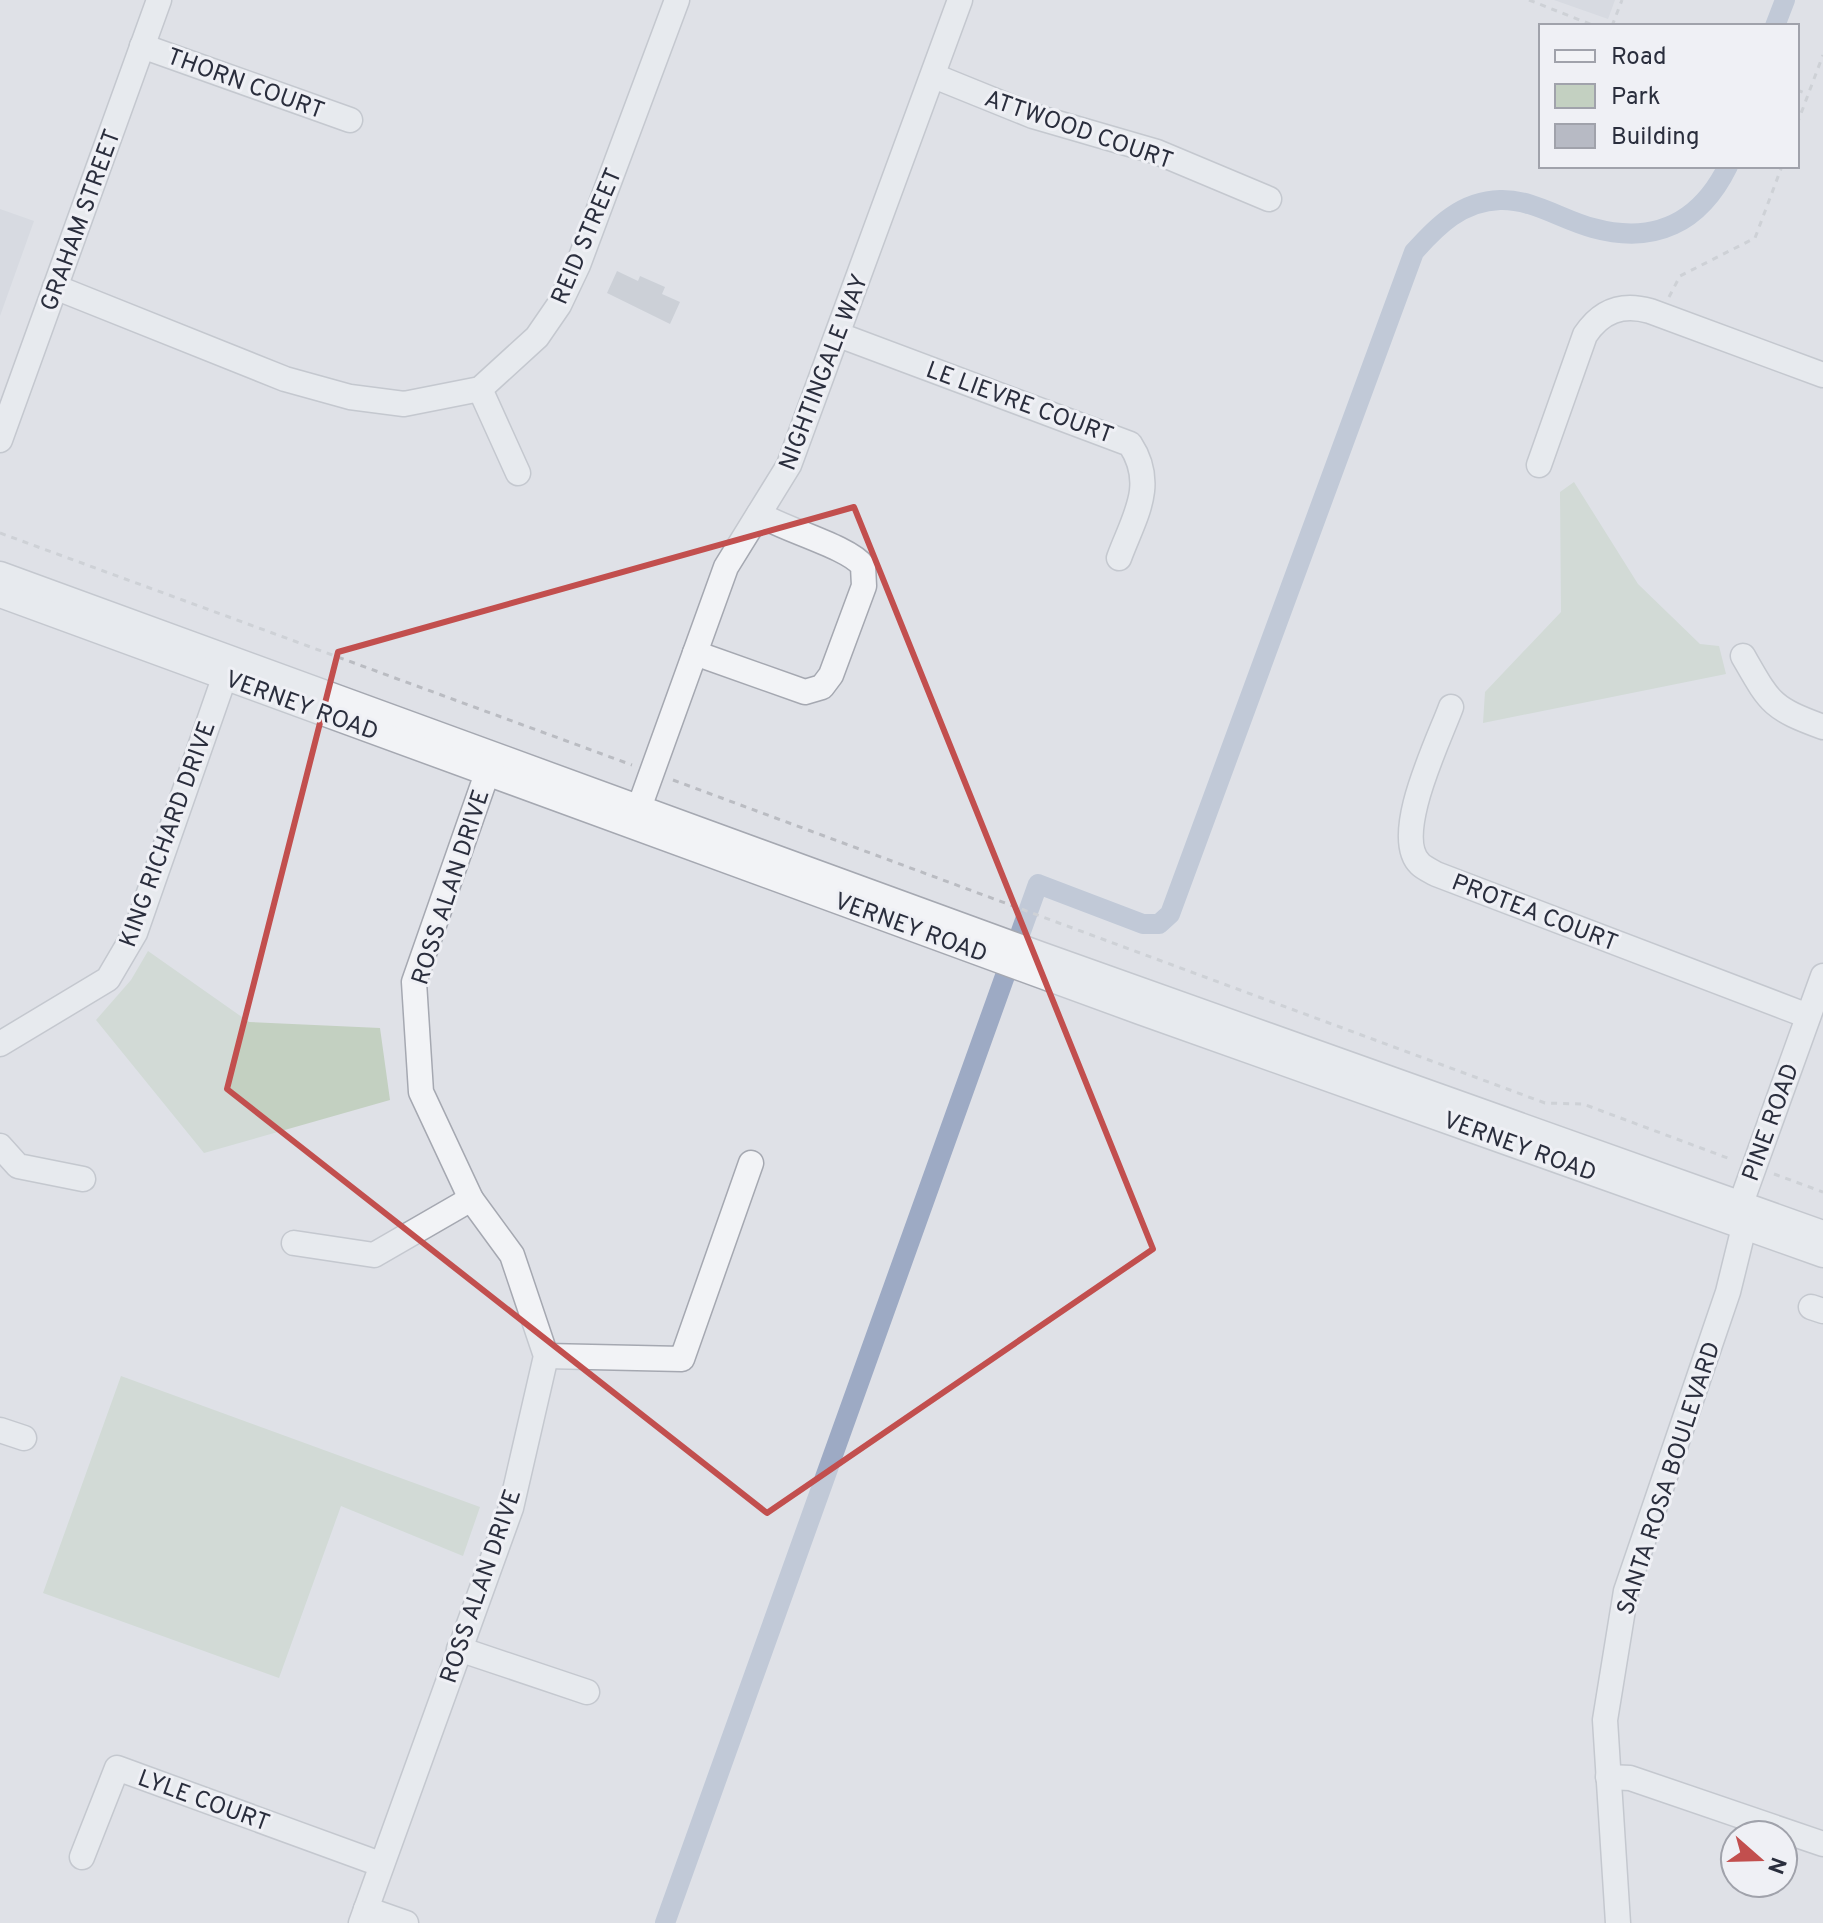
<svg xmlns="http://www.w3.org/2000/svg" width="1823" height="1923" font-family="Overpass,sans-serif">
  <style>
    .built { fill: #ced0d9 }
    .green { fill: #c3d0c1 }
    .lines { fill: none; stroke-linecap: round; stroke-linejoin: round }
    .canal { stroke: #9daac4; stroke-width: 20 }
    .building { fill: #b7bac4 }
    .minor-casing { stroke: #a5a8b1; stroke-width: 27 }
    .path { stroke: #babcc2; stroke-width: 3; stroke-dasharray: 6 6; stroke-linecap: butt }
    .minor { stroke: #f2f3f6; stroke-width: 24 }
    .marked { fill: none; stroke: #c24f4e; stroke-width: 6; stroke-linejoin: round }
    .labels { text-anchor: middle; stroke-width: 6; stroke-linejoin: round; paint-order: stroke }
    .street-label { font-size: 24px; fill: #2a2e3d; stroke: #eff0f5 }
  </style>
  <rect width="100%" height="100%" fill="#dfe1e7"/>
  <g class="built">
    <path d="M1554,0h61l-7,19z"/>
    <path d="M0,209l34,12 -34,95z"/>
  </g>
  <g class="green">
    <path d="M1574,482l64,102 62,60 19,2 7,28 -243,49 2,-31 76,-80 -1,-120z"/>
    <path d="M148,951l101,71 131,6 10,72 -186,53 -108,-133 35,-40z"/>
    <path d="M121,1376l359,131 -17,49 -122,-50 -62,172 -236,-85z"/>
  </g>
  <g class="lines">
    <g class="canal">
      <path d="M1775,26l10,-26"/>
      <path d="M665,1923l373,-1039 105,40h16l11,-10 244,-662c23,-26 48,-51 86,-52 33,-1 62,20 93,28 62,17 107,-5 135,-62"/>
    </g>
  </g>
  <path class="building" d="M617,271l21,10 2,-5 25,11 -3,7 18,8 -10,22 -63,-31z"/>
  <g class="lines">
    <defs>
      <g id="minor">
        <path d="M142,46l208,74"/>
        <path d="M934,76l99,40 124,36 112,47"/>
        <path d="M55,287l230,92 65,18 54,7 76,-15 57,-52 22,-32 19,-40 99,-265"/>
        <path d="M839,335l291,109c27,41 4,73 -11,114"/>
        <path d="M480,389l38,84"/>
        <path d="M0,440l159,-440"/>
        <path d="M1539,465l46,-130c16,-24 37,-32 65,-24l173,64"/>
        <path d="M0,574l1040,380 783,279"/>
        <path d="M0,595l1140,417 683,243"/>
        <path d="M695,653l110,39 17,-5 9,-12 33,-89 -1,-20c-14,-19 -78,-36 -104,-52"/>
        <path d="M1743,656c27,47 28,52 80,71"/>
        <path d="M1451,707c-12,33 -60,129 -31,157 4,4 11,7 16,10l372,142"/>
        <path d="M635,819l91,-252 63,-102 171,-465"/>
        <path d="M0,1044l108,-65 27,-46 94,-269"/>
        <path d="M0,1146l18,20 65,13"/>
        <path d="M1736,1217l87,-241"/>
        <path d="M294,1243l80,12 97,-56"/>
        <path d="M1811,1307l12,4"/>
        <path d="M546,1356l136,3 69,-196"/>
        <path d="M0,1430l24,8"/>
        <path d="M459,1649l128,43"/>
        <path d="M1608,1777l22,1 193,66"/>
        <path d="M82,1857l35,-89 263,96"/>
        <path d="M366,1909l40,14"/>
        <path d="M361,1923l150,-415 35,-152 -34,-101 -41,-56 -50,-107 -7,-110 78,-223"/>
        <path d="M1618,1923l-13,-203 21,-129 102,-299 16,-65"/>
      </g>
    </defs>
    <use href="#minor" class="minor-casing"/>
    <g class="path">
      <path d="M1529,0l66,26"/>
      <path d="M1612,26l10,-26"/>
      <path d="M1797,90l11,4"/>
      <path d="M1797,124l26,-69"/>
      <path d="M1669,297l11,-21 75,-38 27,-72"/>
      <path d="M0,533l632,232"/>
      <path d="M673,780l872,323 38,1 150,56"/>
      <path d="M1774,1174l49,18"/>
    </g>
    <use href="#minor" class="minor"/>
  </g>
  <path d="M0 0H1823V1923H0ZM854,507l299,742 -386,264 -540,-424 111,-437z" fill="#dfe1e7" fill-opacity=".55" fill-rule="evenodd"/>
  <path class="marked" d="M854,507l299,742 -386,264 -540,-424 111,-437z"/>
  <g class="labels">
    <g class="street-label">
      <text transform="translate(246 83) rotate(20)" y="8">THORN COURT</text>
      <text transform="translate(1079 129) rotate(19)" y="8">ATTWOOD COURT</text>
      <text transform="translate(80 220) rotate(-70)" y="8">GRAHAM STREET</text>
      <text transform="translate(586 236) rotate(-67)" y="8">REID STREET</text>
      <text transform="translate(823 372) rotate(-69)" y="8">NIGHTINGALE WAY</text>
      <text transform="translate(1020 402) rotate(20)" y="8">LE LIEVRE COURT</text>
      <text transform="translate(302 705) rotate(20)" y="8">VERNEY ROAD</text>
      <text transform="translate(167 834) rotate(-70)" y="8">KING RICHARD DRIVE</text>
      <text transform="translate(450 887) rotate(-72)" y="8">ROSS ALAN DRIVE</text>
      <text transform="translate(1535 912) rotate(21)" y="8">PROTEA COURT</text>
      <text transform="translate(911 927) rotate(20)" y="8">VERNEY ROAD</text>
      <text transform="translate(1770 1122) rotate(-70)" y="8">PINE ROAD</text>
      <text transform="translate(1520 1146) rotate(20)" y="8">VERNEY ROAD</text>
      <text transform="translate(1668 1478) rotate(-72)" y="8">SANTA ROSA BOULEVARD</text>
      <text transform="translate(480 1586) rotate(-71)" y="8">ROSS ALAN DRIVE</text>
      <text transform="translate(204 1800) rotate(20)" y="8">LYLE COURT</text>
    </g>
  </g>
  <rect x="1539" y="24" width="260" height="144" fill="#eff0f5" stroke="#a0a2ab" stroke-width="2"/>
  <rect x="1555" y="50" width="40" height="12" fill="#f2f3f6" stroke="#a0a2ab" stroke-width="2"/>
  <text x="1611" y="64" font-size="24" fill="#2a2e3d">Road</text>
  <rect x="1555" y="84" width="40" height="24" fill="#c3d0c1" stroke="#a0a2ab" stroke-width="2"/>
  <text x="1611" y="104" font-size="24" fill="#2a2e3d">Park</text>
  <rect x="1555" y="124" width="40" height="24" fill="#b7bac4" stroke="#a0a2ab" stroke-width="2"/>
  <text x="1611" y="144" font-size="24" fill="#2a2e3d">Building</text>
  <g transform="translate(1759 1859) rotate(110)"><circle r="38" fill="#eff0f5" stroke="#a0a2ab" stroke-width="2"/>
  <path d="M0-6L14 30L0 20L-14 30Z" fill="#c24f4e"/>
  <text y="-12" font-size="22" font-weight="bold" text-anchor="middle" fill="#2a2e3d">N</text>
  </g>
</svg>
